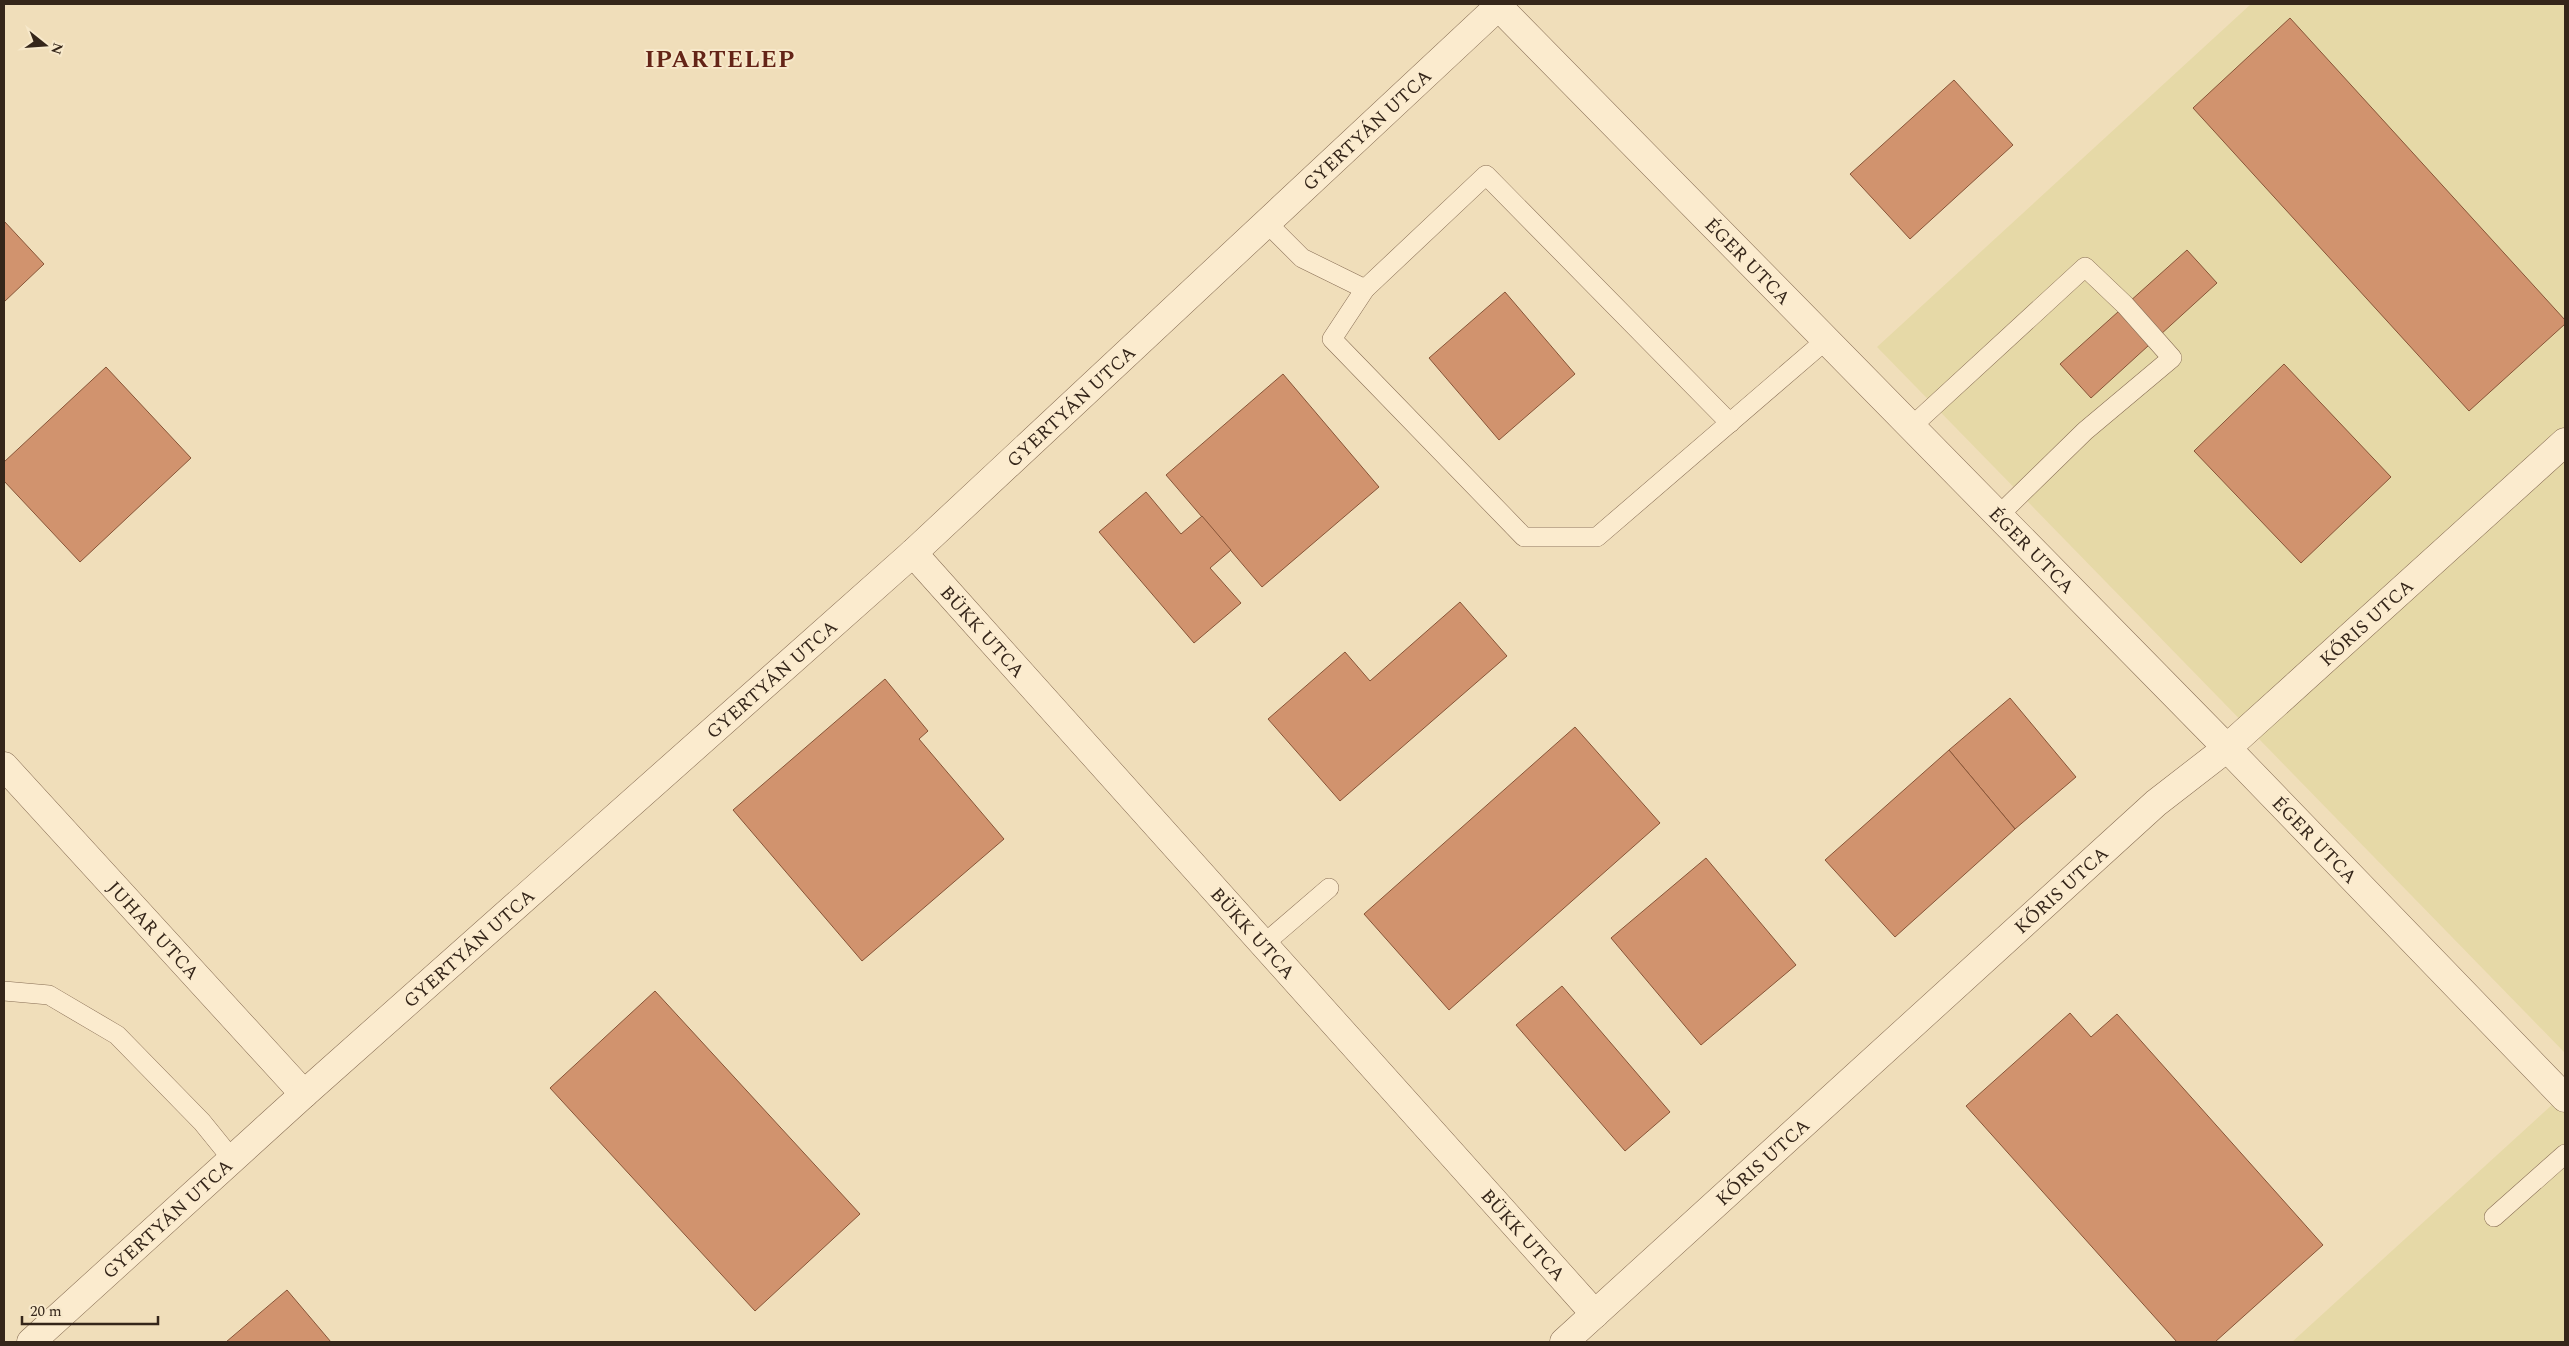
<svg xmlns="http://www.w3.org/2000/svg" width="2569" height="1346" font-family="Spectral,serif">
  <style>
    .farmland { fill: #e6d9a7 }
    .building { fill: #d1936e; stroke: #885538 }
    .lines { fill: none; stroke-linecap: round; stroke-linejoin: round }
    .service-casing { stroke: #876d54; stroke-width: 20 }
    .minor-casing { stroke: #876d54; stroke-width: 29 }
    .service { stroke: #fbebce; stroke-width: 19 }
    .minor { stroke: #fbebce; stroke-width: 28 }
    .labels { text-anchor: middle; stroke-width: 4; stroke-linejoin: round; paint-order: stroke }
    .street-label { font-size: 19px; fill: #35261a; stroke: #f7e8ca }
    .district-label { font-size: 24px; font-weight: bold; letter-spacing: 1px; fill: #642417; stroke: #f7e8ca }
  </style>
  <rect width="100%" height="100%" fill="#f0deba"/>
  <g class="farmland">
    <path d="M2251,4h314v1049l-688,-706z"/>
    <path d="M2565,1093v249h-273z"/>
  </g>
  <g class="building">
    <path d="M2290,18l275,302v4l-96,87 -276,-303z"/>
    <path d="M1954,80l59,65 -103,94 -60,-65z"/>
    <path d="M4,221l40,43 -40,38z"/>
    <path d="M2187,250l30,33 -126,115 -31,-34z"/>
    <path d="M1505,292l70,82 -76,66 -70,-82z"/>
    <path d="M2284,364l107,113 -90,86 -107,-112z"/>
    <path d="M106,367l85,91 -111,104 -76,-81v-19z"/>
    <path d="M1283,374l96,113 -117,100 -96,-112z"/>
    <path d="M1146,492l35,42 21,-18 29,34 -21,18 31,35 -47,40 -95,-111z"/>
    <path d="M1460,602l47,54 -167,145 -72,-82 77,-67 25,29z"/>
    <path d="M885,679l43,52 -9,8 85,100 -142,122 -129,-151z"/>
    <path d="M2010,698l66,79 -61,52 -66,-79z"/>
    <path d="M1575,727l85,96 -211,187 -85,-96z"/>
    <path d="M1949,750l66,79 -120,108 -70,-77z"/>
    <path d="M1706,858l90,107 -95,80 -90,-107z"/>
    <path d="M1562,986l108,126 -45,39 -109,-126z"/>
    <path d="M655,991l205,223 -105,97 -205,-223z"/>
    <path d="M2070,1013l21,24 26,-23 206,231 -108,97h-38l-211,-236z"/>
    <path d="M287,1290l44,52h-105z"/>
  </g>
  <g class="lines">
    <defs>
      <g id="service">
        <path d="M1266,222l36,36 63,31 -33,50 192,198h73l229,-197"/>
        <path d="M1365,289l121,-114 244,248"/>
        <path d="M1911,427l174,-160 40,38 47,53 -87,73 -87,85"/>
        <path d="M1265,943l64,-55"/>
        <path d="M4,991l45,4 68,40 85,87 30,37"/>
        <path d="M2494,1217l71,-63"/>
      </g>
      <g id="minor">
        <path id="s1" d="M1496,4l731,744 338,350"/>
        <path id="s2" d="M913,553l682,761"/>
        <path id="s3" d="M4,766l300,328"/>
        <path id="s4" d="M31,1342l273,-248 609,-541 588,-549"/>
        <path id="s5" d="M1564,1342l592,-539 71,-55 338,-306"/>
      </g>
    </defs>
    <use href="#service" class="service-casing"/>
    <use href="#minor" class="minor-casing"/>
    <use href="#service" class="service"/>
    <use href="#minor" class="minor"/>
  </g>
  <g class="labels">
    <g class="street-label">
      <text dy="7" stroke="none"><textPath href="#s4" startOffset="1804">GYERTYÁN UTCA</textPath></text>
      <text dy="7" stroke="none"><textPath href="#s1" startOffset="360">ÉGER UTCA</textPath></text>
      <text dy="7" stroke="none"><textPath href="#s4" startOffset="1399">GYERTYÁN UTCA</textPath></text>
      <text dy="7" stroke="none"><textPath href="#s1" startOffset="765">ÉGER UTCA</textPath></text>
      <text dy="7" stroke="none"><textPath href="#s5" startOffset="1078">KŐRIS UTCA</textPath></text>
      <text dy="7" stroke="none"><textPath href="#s2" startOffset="105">BÜKK UTCA</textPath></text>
      <text dy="7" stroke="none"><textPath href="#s4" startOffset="994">GYERTYÁN UTCA</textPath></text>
      <text dy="7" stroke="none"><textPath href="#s1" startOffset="1170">ÉGER UTCA</textPath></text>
      <text dy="7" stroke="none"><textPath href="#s5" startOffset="672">KŐRIS UTCA</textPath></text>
      <text dy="7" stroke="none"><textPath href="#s3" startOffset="222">JUHAR UTCA</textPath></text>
      <text dy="7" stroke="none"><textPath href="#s2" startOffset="510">BÜKK UTCA</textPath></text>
      <text dy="7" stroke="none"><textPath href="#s4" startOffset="589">GYERTYÁN UTCA</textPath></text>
      <text dy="7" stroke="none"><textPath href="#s5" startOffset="268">KŐRIS UTCA</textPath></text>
      <text dy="7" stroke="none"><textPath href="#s4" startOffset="184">GYERTYÁN UTCA</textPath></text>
      <text dy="7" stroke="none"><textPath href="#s2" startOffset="915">BÜKK UTCA</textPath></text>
    </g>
    <g class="district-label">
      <text x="720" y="67">IPARTELEP</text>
    </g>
  </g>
  <rect width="2569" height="1346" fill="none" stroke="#35261a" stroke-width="10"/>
  <g transform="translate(45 45) rotate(107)" stroke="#f7e8ca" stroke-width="4" paint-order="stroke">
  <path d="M0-4L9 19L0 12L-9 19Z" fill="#35261a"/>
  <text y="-8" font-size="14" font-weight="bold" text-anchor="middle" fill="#35261a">N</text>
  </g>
  <path d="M22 1316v8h136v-8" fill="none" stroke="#35261a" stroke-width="2.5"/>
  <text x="30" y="1316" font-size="15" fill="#35261a" stroke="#f7e8ca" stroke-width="4" paint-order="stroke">20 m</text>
</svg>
